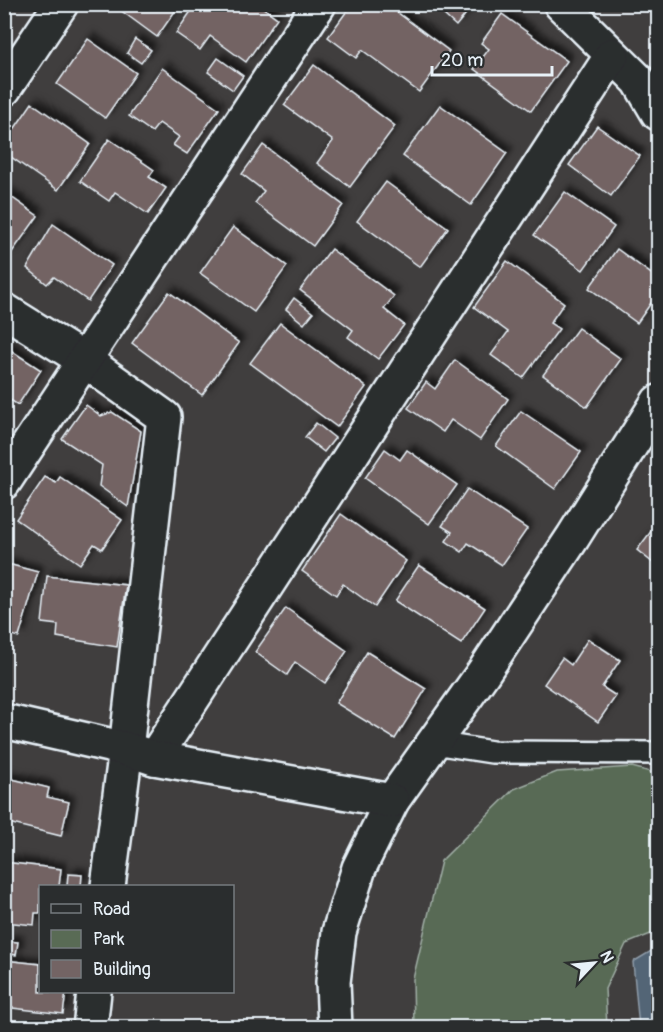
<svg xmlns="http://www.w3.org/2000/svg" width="663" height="1032" font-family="Pangolin,sans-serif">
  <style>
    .green { fill: #596b55; stroke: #a0aea6; stroke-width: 1.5 }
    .water { fill: #536576; stroke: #8f9daa; stroke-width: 1.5 }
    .building { fill: #736464; stroke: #e8f1f8; stroke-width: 1.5; filter: url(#shadow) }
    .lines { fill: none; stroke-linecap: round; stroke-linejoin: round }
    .lane-casing { stroke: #e8f1f8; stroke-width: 26 }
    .street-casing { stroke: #e8f1f8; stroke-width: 38 }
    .secondary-casing { stroke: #e8f1f8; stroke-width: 38 }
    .lane { stroke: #2a2d2e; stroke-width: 21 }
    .street { stroke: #2a2d2e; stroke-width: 33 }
    .secondary { stroke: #2a2d2e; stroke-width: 33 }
  </style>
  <defs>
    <filter id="shadow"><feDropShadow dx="5.5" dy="-5.5" stdDeviation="3" flood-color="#0009"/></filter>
  </defs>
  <rect width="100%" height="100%" fill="#403e3e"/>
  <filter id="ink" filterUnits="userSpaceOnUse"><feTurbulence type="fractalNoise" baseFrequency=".0167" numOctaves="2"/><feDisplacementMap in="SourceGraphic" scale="12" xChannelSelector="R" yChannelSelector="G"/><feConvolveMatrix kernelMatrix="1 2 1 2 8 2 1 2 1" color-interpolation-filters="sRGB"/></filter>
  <g filter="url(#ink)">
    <path class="green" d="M632,767l26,7v157l-32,13 -21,45 2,38h-193l-1,-48 28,-118 73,-72 43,-17z"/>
    <path class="water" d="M658,947v80h-19l-6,-65z"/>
    <g class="building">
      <path d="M112,4h68l-23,33z"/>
      <path d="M196,4h6l6,4 2,-4h48l19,14 -31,44 -36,-26 -10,14 -24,-17z"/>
      <path d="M352,4h21l8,7 5,-7 63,47 -30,41 -57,-42 -6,8 -28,-21z"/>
      <path d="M432,4h42l-18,22z"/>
      <path d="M502,14l65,47 -36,50 -57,-42 15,-20 -8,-6z"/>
      <path d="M88,39l48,34 -31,45 -48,-34z"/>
      <path d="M135,39l16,11 -10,13 -14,-10z"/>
      <path d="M218,58l25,18 -10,14 -25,-18z"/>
      <path d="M314,65l81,61 -45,61 -33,-24 16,-22 -49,-36z"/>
      <path d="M162,68l57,41 -32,45 -14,-9 6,-8 -20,-14 -7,9 -23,-16z"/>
      <path d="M32,103l58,41 -32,46 -54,-38v-8z"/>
      <path d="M440,105l67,48 -36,52 -68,-49z"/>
      <path d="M597,126l43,30 -29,40 -42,-31z"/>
      <path d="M109,139l45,31 -5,7 17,11 -18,26 -33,-22 -6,9 -29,-20z"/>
      <path d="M263,145l80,60 -30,41 -58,-43 9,-12 -22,-17z"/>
      <path d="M386,182l62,46 -28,39 -63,-46z"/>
      <path d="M4,192l34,24 -28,39 -6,-4z"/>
      <path d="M565,192l49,35 -31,43 -49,-35z"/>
      <path d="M53,224l59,41 -24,36 -34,-24 -7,7 -20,-16z"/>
      <path d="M233,227l54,39 -33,46 -54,-39z"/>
      <path d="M331,249l63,47 -10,13 20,16 -26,34 -30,-22 5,-7 -53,-40z"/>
      <path d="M617,249l41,30v14l-21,30 -48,-35z"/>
      <path d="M507,261l57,42 -14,20 9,6 -36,49 -32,-23 17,-23 -34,-25z"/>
      <path d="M169,292l70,51 -37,52 -70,-52z"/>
      <path d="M294,298l19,15 -9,11 -18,-15z"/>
      <path d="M280,323l86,64 -29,40 -87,-64z"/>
      <path d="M578,328l43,31 -34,48 -44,-32z"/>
      <path d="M4,346l37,24 -23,35 -14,-9z"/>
      <path d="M455,360l53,39 -28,41 -29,-20 -8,12 -35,-24 18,-26 9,7z"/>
      <path d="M86,405l15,11 11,-4 29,19 -13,76 -29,-21 3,-21 -40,-26z"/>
      <path d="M521,411l60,41 -26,37 -59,-43z"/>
      <path d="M316,423l19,15 -11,14 -19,-15z"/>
      <path d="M385,449l15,11 7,-10 50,35 -28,39 -64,-46z"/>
      <path d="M45,477l11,6 4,-6 62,43 -20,29 -8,-5 -14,20 -64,-45z"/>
      <path d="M467,489l60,40 -25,36 -34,-22 -6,9 -16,-11 6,-9 -10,-6z"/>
      <path d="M341,514l65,47 -31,46 -32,-23 -7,11 -34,-24z"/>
      <path d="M658,522v45l-21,-17z"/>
      <path d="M4,563l34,9 -19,65 -15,-4z"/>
      <path d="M419,565l66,43 -24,36 -66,-43z"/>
      <path d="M47,576l79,9 -9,62 -60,-10 1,-12 -16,-2z"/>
      <path d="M286,608l61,43 -22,32 -30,-21 -8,13 -32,-23z"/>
      <path d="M588,639l32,21 -18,27 14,9 -18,26 -54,-38 18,-26 9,7z"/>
      <path d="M367,652l59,37 -31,50 -59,-36z"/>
      <path d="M4,777l45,11 -2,9 22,5 -8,34 -57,-14z"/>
      <path d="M4,862l57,7 -2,17h-19v27h-5l-1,12 -30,-3z"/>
      <path d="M68,874l14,1 -1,11h-14z"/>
      <path d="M4,941l14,1 -2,13 -12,-2z"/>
      <path d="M4,960l36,4v28h26l-3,22 -59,-7z"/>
    </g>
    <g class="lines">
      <defs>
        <path id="lane" d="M434,743l58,9 166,1"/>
        <g id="street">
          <path d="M561,4l78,77 19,32"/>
          <path d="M4,89l57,-85"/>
          <path d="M4,310l80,50 80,57 -38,332 -18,137"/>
          <path d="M4,482l315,-478"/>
          <path d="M154,758l458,-703"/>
          <path d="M90,1028l4,-36"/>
          <path d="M335,1028l-2,-46 6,-50 20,-64 33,-67 91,-128 90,-136 85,-135"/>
        </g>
        <path id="secondary" d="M4,721l122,28 28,9 238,43"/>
      </defs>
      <use href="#lane" class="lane-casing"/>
      <use href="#street" class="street-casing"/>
      <use href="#secondary" class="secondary-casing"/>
      <use href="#lane" class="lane"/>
      <use href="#street" class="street"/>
      <use href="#secondary" class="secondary"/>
    </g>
  </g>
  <rect width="663" height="1032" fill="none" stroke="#2a2d2e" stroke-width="24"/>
  <rect x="12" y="12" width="639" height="1008" fill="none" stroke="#e8f1f8" stroke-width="2" filter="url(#ink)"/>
  <rect x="39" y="885" width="195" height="108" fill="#2a2d2e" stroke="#767b7f" stroke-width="1.5"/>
  <rect x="51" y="904" width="30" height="9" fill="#2a2d2e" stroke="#767b7f" stroke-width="1.5"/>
  <text x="93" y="915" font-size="18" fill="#e8f1f8">Road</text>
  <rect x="51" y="930" width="30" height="18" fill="#596b55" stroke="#767b7f" stroke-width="1.5"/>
  <text x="93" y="945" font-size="18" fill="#e8f1f8">Park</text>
  <rect x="51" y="960" width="30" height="18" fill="#736464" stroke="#767b7f" stroke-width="1.5"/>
  <text x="93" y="975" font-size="18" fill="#e8f1f8">Building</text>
  <g transform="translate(594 963) rotate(64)" stroke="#2a2d2e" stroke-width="4.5" paint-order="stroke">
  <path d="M0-4.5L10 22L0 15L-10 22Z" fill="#e8f1f8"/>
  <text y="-9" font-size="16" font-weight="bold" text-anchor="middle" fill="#e8f1f8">N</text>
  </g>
  <path d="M432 66v9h120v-9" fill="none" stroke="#e8f1f8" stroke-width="3"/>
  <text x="441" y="66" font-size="18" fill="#e8f1f8" stroke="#2a2d2e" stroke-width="4.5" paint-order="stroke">20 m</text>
</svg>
